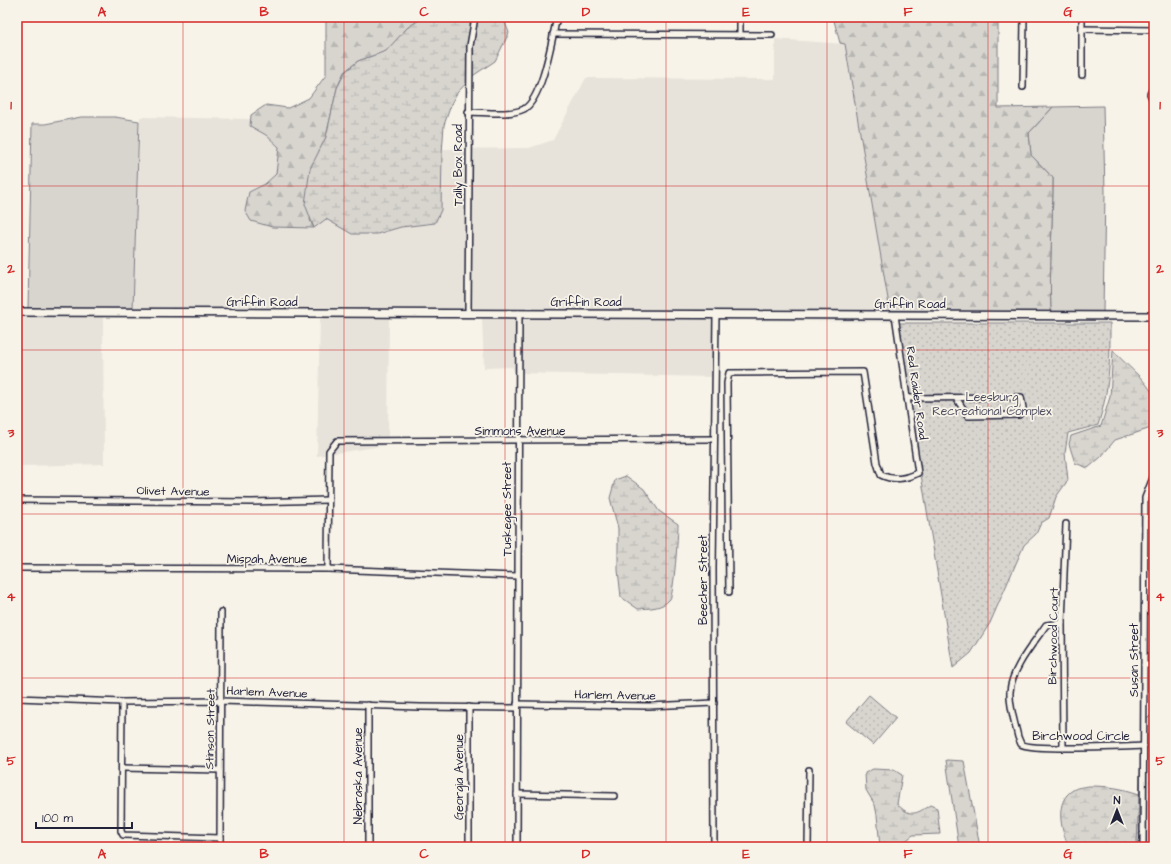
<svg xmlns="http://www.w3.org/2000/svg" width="1171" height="864" font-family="'Architects Daughter',sans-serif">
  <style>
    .built { fill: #e7e3db }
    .grass { fill: #d8d5cf; stroke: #7d7c85 }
    .forest { fill: url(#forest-firs); stroke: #7d7c85 }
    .wetland { fill: url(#wetland-marsh); stroke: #7d7c85 }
    .park { fill: url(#park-dots); stroke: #7d7c85 }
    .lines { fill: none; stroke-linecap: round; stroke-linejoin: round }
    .street-casing { stroke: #22223b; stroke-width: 8 }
    .secondary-casing { stroke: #22223b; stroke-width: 10 }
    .street { stroke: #f7f3e8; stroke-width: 5 }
    .secondary { stroke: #f7f3e8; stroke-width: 7 }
    .grid { fill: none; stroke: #d62828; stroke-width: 1; stroke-opacity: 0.55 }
    .labels { text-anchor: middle; stroke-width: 3.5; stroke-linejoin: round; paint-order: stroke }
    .street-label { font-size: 12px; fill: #22223b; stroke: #f7f3e8 }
    .park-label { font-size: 12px; fill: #504f60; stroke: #f7f3e8 }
    .neatline { fill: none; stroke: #d62828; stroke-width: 1.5 }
    .grid-label { font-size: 13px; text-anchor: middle; font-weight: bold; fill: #d62828 }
  </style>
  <defs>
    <pattern id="forest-firs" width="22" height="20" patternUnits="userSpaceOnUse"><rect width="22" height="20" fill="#d8d5cf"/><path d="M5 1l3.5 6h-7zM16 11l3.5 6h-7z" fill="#b9b7b3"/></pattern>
    <pattern id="wetland-marsh" width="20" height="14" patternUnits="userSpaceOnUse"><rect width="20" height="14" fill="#d8d5cf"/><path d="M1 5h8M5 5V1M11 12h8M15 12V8" fill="none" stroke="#b9b7b3"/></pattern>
    <pattern id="park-dots" width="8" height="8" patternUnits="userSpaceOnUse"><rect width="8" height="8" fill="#d8d5cf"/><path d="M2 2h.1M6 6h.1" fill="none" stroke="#b9b7b3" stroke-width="1.8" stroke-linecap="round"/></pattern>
  </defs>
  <rect width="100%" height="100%" fill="#f7f3e8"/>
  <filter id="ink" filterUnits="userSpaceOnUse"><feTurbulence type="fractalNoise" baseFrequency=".025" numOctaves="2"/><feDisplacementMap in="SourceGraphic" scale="8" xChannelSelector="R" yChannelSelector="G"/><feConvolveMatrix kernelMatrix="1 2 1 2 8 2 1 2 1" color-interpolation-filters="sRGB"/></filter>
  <g filter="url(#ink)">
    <g class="built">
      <path d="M775,39l70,5 45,267 -757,-2 7,-192 111,2 -1,7 16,9 13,12 -3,27 -11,10 -16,8 77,27 26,15h25l24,-7 40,-17 1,-61 87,-1 24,-8 33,-62 189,1z"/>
      <path d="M17,315l86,1 1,148 -83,2 1,47h-5z"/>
      <path d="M320,317l572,2v3l-179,-2v57l-198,-4 -3,-6 -28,1 -2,-50 -93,1 -1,126 -71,11z"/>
    </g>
    <g class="grass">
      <path d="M1103,106l2,86 -2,120h-52c-2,-45 2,-89 2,-134l-22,-23 -2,-22 24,-26z"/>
      <path d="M81,117h34l24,4 -6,188 -105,-1 4,-184h13z"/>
    </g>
    <g class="forest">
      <path d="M326,17h105l-9,1 -15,10 -20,23 -29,10 -14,11 -7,16 -11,49 -7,15 -9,68 4,8 -42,-1 -21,-6 -6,-10 4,-19 16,-8 11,-10 3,-27 -13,-12 -16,-9 1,-11 15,-10 22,3 21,-10 17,-23z"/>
      <path d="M833,17h165v91l55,-1 -24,26 2,22 22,23c0,45 -4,89 -2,134l-161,-1 -45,-267 -5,-1z"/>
      <path d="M946,760l18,1 16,86h-21z"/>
    </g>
    <g class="wetland">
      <path d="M431,17h72l6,16 -14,28 -21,14 -17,18 -5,9 -8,23 -2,29 -1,56 -6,13 -34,4 -24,7h-25l-26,-15 -12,9 -9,-24 5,-35 16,-32 11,-49 8,-16 13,-11 28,-10 21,-23 15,-10z"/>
      <path d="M1113,350c10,13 37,32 41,48 2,8 0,20 0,29l-39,13 -14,17 -13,11 -13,-5 -6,-19 2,-8 30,-10 9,-29z"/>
      <path d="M626,476l18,13 15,22 19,13c0,11 -4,69 -8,75 -8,10 -21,9 -32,10l-17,-12 -3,-27v-42l-8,-30 5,-18z"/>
      <path d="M873,769l21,1 8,5 -5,29c13,13 18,11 33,1l7,3 3,26 -27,1 -15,12h-18l-3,-32 -2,-10 -9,-15 -1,-17z"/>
      <path d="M1089,786c18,0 33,2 50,8l-2,51h-69c-7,-15 -14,-44 5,-55 4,-3 11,-3 16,-4z"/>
    </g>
    <g class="park">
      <path d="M896,323h214c0,39 0,64 -12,102l-30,8 -3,20 3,27 -12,17 -7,21 -8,5 -5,11 -12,11 -34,78 -19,30 -18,15z"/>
      <path d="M869,695l27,23 -23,27 -27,-23z"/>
      <path d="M1154,712v135h-15l4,-5 1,-120z"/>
      <path d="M1141,757l-1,84 -5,6h-155l157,-2z"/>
    </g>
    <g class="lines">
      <defs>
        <g id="street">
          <path d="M1082,29l72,1"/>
          <path d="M553,34l219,1"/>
          <path d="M740,35v-18"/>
          <path d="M1082,75v-58"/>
          <path d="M1154,86l-4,8 4,9"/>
          <path d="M1023,87l1,-70"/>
          <path d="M468,112c17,0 41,4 56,-3 19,-11 28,-71 33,-92"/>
          <path d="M468,313l2,-267 5,-29"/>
          <path d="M907,398l114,-1 2,11 -4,7 -51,1 -12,-18"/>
          <path d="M17,500l235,2 76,-2"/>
          <path d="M17,568l311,1 189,7"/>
          <path d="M328,569l1,-118 8,-10 377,-2"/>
          <path d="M729,592l-2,-209 2,-10 134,-1 14,91 4,12c13,6 24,4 37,-2l-23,-158"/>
          <path d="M1062,623l-16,2c-12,18 -35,44 -36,67 -1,14 5,31 8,45l3,7c9,7 105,3 123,2"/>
          <path d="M1144,665h10"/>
          <path d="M17,698l105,4 99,-1 199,6 97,1"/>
          <path d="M122,702l-1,129 2,4 97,3"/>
          <path d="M517,704l132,2 65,-3"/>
          <path d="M368,705v142"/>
          <path d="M1063,747l-1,-124 4,-99"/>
          <path d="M122,768l98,2"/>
          <path d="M517,794l97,2"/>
          <path d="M220,847l1,-235"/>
          <path d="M469,847v-140"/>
          <path d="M517,847l2,-534"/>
          <path d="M714,847l-1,-279 3,-254"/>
          <path d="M808,847l1,-77"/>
          <path d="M1143,847l2,-349 9,-23"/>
        </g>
        <path id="secondary" d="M17,312l1137,4"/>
      </defs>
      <use href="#street" class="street-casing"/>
      <use href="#secondary" class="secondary-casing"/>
      <use href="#street" class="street"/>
      <use href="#secondary" class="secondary"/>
    </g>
  </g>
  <path class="grid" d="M183,17v830M344,17v830M505,17v830M666,17v830M827,17v830M988,17v830M17,186h1137M17,350h1137M17,514h1137M17,678h1137"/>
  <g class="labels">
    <g class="street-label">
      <text transform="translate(458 165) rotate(-90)" y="4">Tally Box Road</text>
      <text x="262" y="306">Griffin Road</text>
      <text x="586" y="306">Griffin Road</text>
      <text x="910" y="308">Griffin Road</text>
      <text transform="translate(917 393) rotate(82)" y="4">Red Raider Road</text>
      <text x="520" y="435">Simmons Avenue</text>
      <text transform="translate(173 491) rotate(1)" y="4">Olivet Avenue</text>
      <text transform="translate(507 509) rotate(-90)" y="4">Tuskegee Street</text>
      <text x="267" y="563">Mispah Avenue</text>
      <text transform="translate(703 580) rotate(-90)" y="4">Beecher Street</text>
      <text transform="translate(1053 636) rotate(-89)" y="4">Birchwood Court</text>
      <text transform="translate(1134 660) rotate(-90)" y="4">Susan Street</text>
      <text transform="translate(267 692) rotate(2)" y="4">Harlem Avenue</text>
      <text transform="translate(615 695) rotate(1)" y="4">Harlem Avenue</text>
      <text transform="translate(210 729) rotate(-89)" y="4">Stinson Street</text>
      <text x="1081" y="740">Birchwood Circle</text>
      <text transform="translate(358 776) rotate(-90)" y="4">Nebraska Avenue</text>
      <text transform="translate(459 777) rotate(-90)" y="4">Georgia Avenue</text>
    </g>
    <g class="park-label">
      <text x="992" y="401">Leesburg<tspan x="992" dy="14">Recreational Complex</tspan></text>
    </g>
  </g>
  <rect width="1171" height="864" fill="none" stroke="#f7f3e8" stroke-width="44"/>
  <g transform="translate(1117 810)" stroke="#f7f3e8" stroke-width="3" paint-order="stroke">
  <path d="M0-3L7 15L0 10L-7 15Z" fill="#22223b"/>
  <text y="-6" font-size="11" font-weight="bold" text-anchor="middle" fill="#22223b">N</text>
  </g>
  <path d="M36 822v6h96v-6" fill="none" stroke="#22223b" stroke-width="2"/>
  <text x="42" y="822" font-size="12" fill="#22223b" stroke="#f7f3e8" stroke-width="3" paint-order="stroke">100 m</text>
  <rect x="22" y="22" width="1127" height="820" class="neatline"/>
  <g class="grid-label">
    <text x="102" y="16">A</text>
    <text x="264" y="16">B</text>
    <text x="424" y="16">C</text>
    <text x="586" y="16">D</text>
    <text x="746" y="16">E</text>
    <text x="908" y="16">F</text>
    <text x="1068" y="16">G</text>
    <text x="11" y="109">1</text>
    <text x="1160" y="109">1</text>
    <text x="11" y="273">2</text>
    <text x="1160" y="273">2</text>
    <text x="11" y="437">3</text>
    <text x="1160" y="437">3</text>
    <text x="11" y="601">4</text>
    <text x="1160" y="601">4</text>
    <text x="11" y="765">5</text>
    <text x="1160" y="765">5</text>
    <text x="102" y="858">A</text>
    <text x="264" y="858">B</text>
    <text x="424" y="858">C</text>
    <text x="586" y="858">D</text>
    <text x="746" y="858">E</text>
    <text x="908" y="858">F</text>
    <text x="1068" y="858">G</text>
  </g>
</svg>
